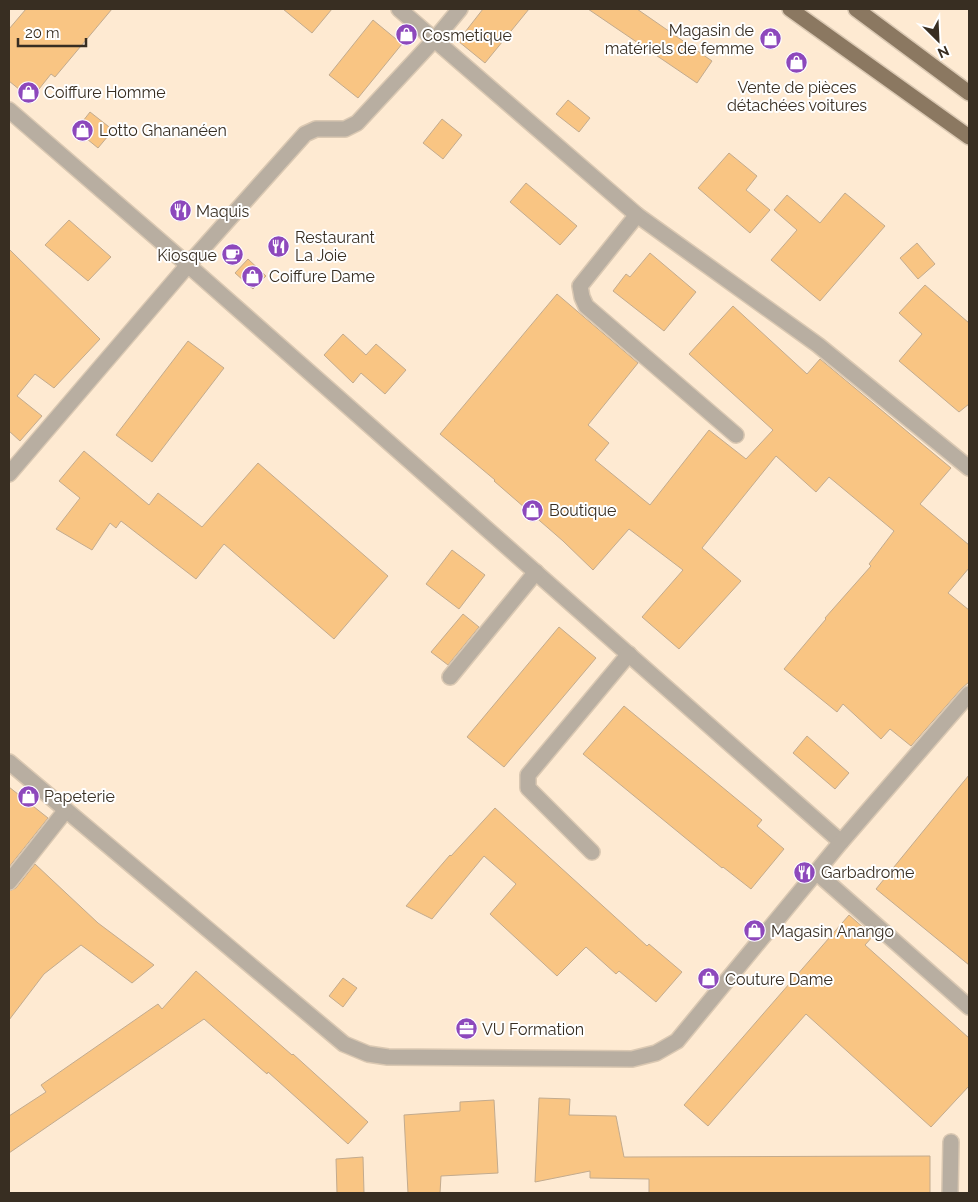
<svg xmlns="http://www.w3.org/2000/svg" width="978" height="1202" font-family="Raleway,sans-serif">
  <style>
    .building { fill: #f9c583; stroke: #c3ab8e }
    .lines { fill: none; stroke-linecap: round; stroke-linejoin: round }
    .minor-casing { stroke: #dac8b2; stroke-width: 18 }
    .major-casing { stroke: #dac8b2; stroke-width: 18 }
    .minor { stroke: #b8aea1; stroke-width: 15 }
    .major { stroke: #8b7861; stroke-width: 15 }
    .labels { text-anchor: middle; stroke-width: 4; stroke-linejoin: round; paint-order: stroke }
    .poi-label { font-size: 16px; fill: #382e22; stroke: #fff; text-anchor: start }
  </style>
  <rect width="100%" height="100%" fill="#feead2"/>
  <g class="building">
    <path d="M26,9h86l-57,68 -4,-3 -20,25 -22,-18v-52z"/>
    <path d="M283,9h49l-20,24z"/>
    <path d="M483,9h46l-44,54 -27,-22z"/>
    <path d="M588,9h49l75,52 -15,22z"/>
    <path d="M373,20l29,24 -44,54 -29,-23z"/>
    <path d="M568,100l22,18 -11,14 -23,-18z"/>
    <path d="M90,112l23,18 -15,18 -22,-18z"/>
    <path d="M442,119l20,16 -19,24 -20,-16z"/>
    <path d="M729,153l28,23 -11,14 24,20 -20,23 -52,-45z"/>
    <path d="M526,183l51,43 -17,19 -50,-43z"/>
    <path d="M845,193l40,33 -65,75 -49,-41 26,-30 -23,-20 13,-15 33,28z"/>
    <path d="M69,220l42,37 -23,24 -43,-36z"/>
    <path d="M917,243l18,21 -17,15 -18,-21z"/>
    <path d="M9,249l91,90 -46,49 -19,-14 -18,22 25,20 -22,25 -11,-10z"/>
    <path d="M650,253l46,39 -32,39 -51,-40 13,-17 4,3z"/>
    <path d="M248,259l18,17 -13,13 -18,-16z"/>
    <path d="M925,285l44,38v81l-10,8 -60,-51 23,-27 -23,-21z"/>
    <path d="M557,294l81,69 -50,62 21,18 -14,17 55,45 59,-75 37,29 27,-29 -84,-76 44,-48 74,68 13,-15 131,109 -31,36 49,41v23l-21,25 21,17v72l-7,6 -51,58 -21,-17 -9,10 -38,-35 -6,8 -53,-43 42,-50 -1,-1 46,-52 -2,-2 25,-33 -65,-54 -13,15 -40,-36 -74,92 39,33 -62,68 -37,-32 41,-47 -54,-41 -36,41 -30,-29 -69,-60 1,-1 -55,-46z"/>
    <path d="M343,334l23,21 10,-11 30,26 -21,24 -24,-21 -8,10 -29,-28z"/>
    <path d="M188,341l36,27 -72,94 -36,-27z"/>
    <path d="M84,451l65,54 9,-12 44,34 56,-64 130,113 -54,63 -110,-95 -28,35 -75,-58 -5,7 -6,-5 -18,27 -36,-21 24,-31 -21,-17z"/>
    <path d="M452,550l33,25 -26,34 -33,-25z"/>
    <path d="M463,614l16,13 -31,38 -17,-13z"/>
    <path d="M559,627l37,31 -92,109 -37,-30z"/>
    <path d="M624,706l138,114 -5,6 27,23 -33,40 -28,-22 -1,1 -139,-114z"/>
    <path d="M807,736l42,37 -14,16 -42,-36z"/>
    <path d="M969,775v190l-93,-76z"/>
    <path d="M9,787l39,31 -39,49z"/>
    <path d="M495,808l152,138 2,-2 33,28 -26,30 -37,-31 -3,3 -30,-27 -29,29 -67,-62 26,-30 -32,-28 -52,63 -26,-13 44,-51 1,1z"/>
    <path d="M35,864l63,59 56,42 -22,18 -51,-38 -37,29 -35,46v-129l7,-3z"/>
    <path d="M849,915l24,21 -8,9 104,93v48l-38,41 -125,-113 -98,112 -24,-21z"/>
    <path d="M196,971l96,84 1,-1 75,68 -20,22 -80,-72 -1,2 -63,-55 -195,134v-37l37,-24 -5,-7 117,-81 4,5z"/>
    <path d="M343,978l14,10 -14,19 -14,-11z"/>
    <path d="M539,1098l31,1 -1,16 47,1 8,41 306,-1v37h-281v-14l-59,-1v-7l-55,11z"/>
    <path d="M494,1100l4,73 -57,3 -1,17h-32l-4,-78 56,-4v-9z"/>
    <path d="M363,1157l1,36h-27l-1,-34z"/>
  </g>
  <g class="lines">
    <defs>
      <g id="minor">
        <path d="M399,9l238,206 181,130 151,123"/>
        <path d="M9,110l179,155 653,577"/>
        <path d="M637,215l-57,71 2,11 4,9 150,129"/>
        <path d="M9,474l179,-209 117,-131 11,-5h29l12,-6 78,-84 25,-30"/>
        <path d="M450,677l86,-105"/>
        <path d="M9,762l335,282 24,10 20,3 244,2 24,-6 21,-12 164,-199 128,-148"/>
        <path d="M592,852l-64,-64v-13l101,-121"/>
        <path d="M816,872l153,135"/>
        <path d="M9,882l57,-72"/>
        <path d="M950,1193l1,-51"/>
      </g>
      <g id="major">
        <path d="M790,9l179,128"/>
        <path d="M856,9l113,84"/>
      </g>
    </defs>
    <use href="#minor" class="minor-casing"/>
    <use href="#major" class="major-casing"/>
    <use href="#minor" class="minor"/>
    <use href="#major" class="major"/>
  </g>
  <defs>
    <symbol id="shop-disc" viewBox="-11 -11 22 22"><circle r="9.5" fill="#8d48bc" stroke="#fff"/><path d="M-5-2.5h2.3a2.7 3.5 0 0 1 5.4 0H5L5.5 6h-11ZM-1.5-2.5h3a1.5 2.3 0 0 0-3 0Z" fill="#fff"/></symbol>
    <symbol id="restaurant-disc" viewBox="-11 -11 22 22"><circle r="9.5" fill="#8d48bc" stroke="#fff"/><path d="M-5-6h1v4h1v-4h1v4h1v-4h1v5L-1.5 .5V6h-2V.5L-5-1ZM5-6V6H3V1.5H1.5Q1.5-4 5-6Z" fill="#fff"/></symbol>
    <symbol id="cafe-disc" viewBox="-11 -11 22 22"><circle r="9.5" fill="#8d48bc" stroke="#fff"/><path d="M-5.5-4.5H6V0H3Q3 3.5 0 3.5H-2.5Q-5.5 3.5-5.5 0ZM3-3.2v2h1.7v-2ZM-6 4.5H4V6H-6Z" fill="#fff"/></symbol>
    <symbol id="office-disc" viewBox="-11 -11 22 22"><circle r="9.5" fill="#8d48bc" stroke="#fff"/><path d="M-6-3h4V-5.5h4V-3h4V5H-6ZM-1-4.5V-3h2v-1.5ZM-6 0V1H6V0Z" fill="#fff"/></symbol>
  </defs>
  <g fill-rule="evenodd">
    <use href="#shop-disc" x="394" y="22" width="25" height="25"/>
    <use href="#shop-disc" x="758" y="26" width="25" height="25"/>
    <use href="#shop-disc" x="784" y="50" width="25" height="25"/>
    <use href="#shop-disc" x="16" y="80" width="25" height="25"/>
    <use href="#shop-disc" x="70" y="118" width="25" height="25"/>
    <use href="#restaurant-disc" x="168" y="198" width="25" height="25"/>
    <use href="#restaurant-disc" x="266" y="234" width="25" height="25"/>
    <use href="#cafe-disc" x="220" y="242" width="25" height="25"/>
    <use href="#shop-disc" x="240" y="264" width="25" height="25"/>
    <use href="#shop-disc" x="520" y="498" width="25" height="25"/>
    <use href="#shop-disc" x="16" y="784" width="25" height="25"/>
    <use href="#restaurant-disc" x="792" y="860" width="25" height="25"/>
    <use href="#shop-disc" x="742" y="918" width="25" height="25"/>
    <use href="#shop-disc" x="696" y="966" width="25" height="25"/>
    <use href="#office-disc" x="454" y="1016" width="25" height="25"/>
  </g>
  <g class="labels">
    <g class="poi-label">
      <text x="754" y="36" text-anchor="end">Magasin de<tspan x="754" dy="18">matériels de femme</tspan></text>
      <text x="422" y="41">Cosmetique</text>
      <text x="797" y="93" text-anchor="middle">Vente de pièces<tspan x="797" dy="18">détachées voitures</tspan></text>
      <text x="44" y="98">Coiffure Homme</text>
      <text x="99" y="136">Lotto Ghananéen</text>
      <text x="196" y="217">Maquis</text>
      <text x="295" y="243">Restaurant<tspan x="295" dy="18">La Joie</tspan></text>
      <text x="217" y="261" text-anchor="end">Kiosque</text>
      <text x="269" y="282">Coiffure Dame</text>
      <text x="549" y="516">Boutique</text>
      <text x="44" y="802">Papeterie</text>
      <text x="821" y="878">Garbadrome</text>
      <text x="771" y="937">Magasin Anango</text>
      <text x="725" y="985">Couture Dame</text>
      <text x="482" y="1035">VU Formation</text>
    </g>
  </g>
  <rect width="978" height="1202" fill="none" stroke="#382e22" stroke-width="20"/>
  <g transform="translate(938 40) rotate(156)" stroke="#ffffff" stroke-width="4" paint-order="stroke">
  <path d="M0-4L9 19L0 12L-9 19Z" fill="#382e22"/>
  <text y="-8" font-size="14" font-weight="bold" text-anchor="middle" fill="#382e22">N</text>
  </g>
  <path d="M18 38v8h68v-8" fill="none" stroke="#382e22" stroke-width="2.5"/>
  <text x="25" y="38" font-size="15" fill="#382e22" stroke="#ffffff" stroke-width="4" paint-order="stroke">20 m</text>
</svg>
